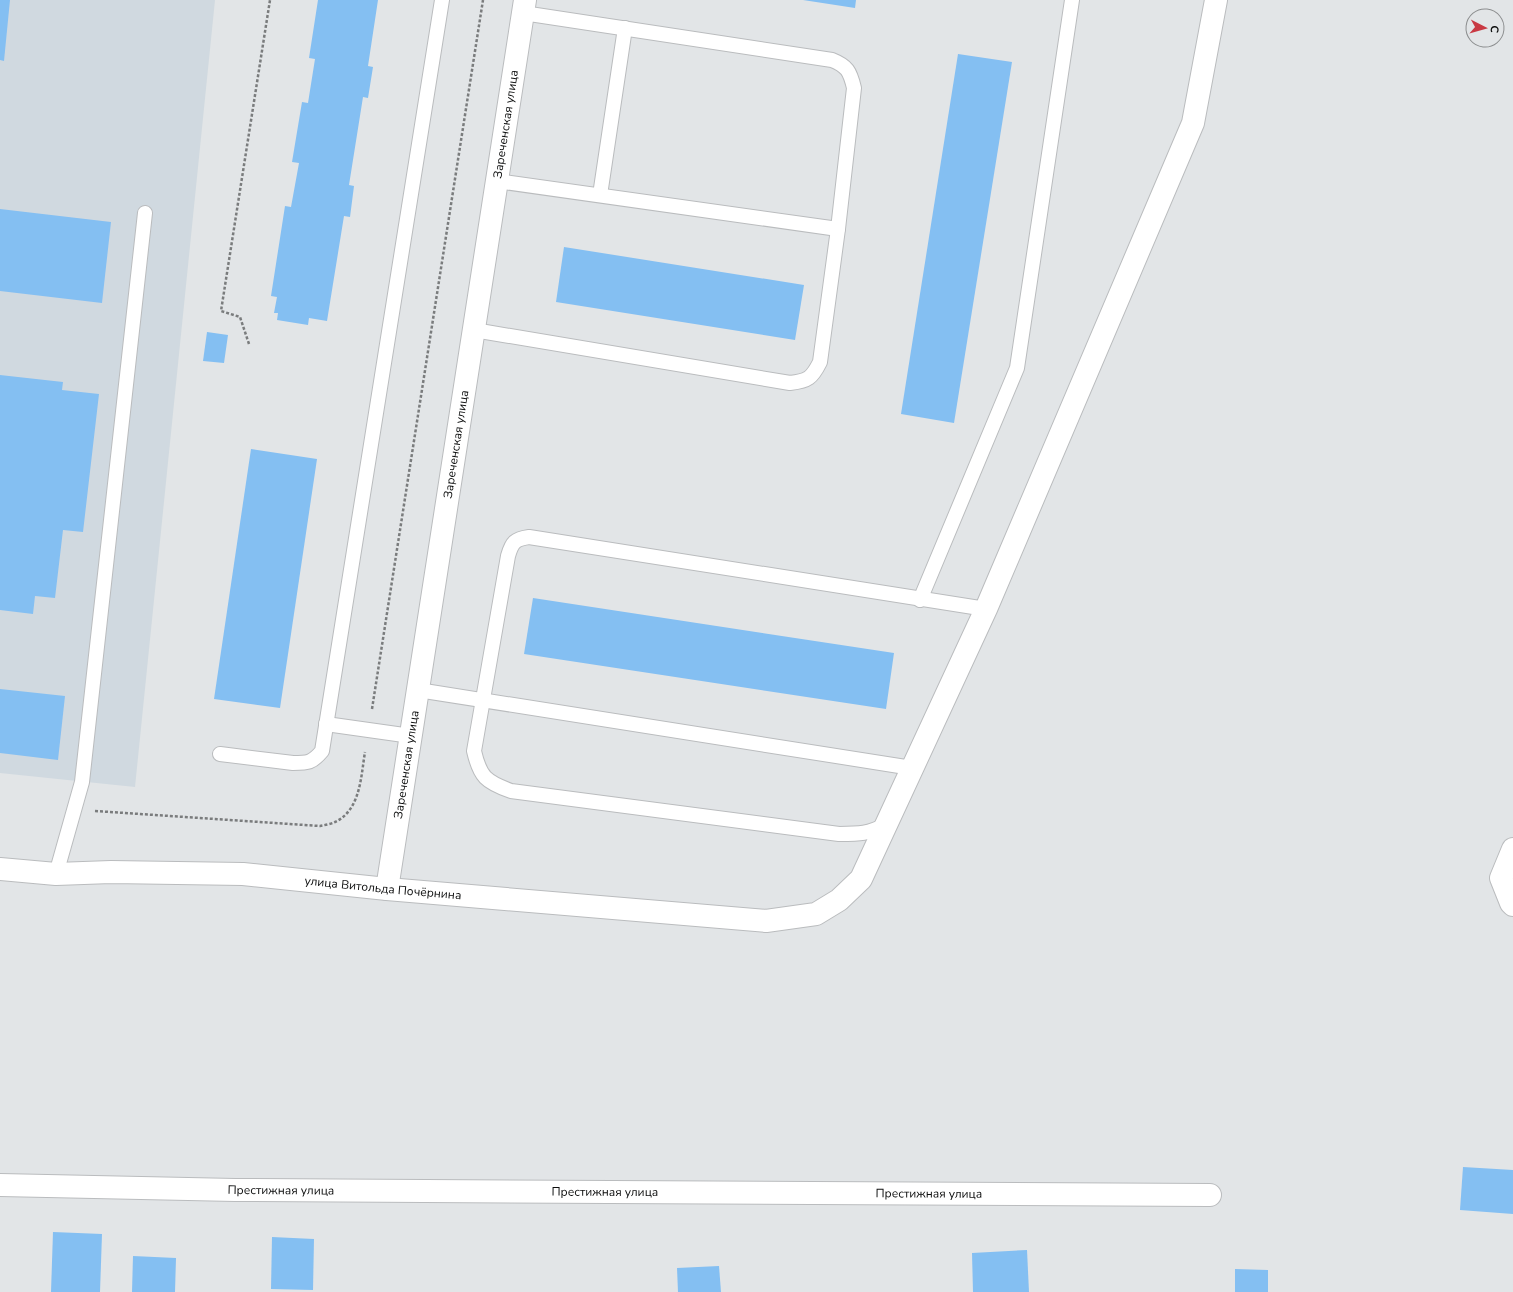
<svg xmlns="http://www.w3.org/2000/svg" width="1513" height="1292" font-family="'Nunito Sans',sans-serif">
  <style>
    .built { fill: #d0d9e0 }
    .building { fill: #84bff2 }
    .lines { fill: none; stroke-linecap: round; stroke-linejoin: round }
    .service-casing { stroke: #babcbe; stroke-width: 16 }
    .minor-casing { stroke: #babcbe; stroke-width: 24 }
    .path { stroke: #7a7c7d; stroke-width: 2.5; stroke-dasharray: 3 2; stroke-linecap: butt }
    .service { stroke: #fff; stroke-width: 14 }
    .minor { stroke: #fff; stroke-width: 22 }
    .labels { text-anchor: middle; stroke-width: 3.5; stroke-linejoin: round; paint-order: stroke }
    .street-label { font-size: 12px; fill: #0b0c0c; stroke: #e2e5e7 }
  </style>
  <rect width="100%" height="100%" fill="#e2e5e7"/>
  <path class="built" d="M0,0h215l-80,787 -135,-14z"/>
  <g class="building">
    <path d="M0,0h10l-6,61 -4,-1z"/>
    <path d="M318,0h60l-10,66 5,1 -5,31 -5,-1 -14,88 5,1 -4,31 -6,-1 -17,105 -18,-3 -1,7 -31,-5 1,-7h-4l3,-16 -6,-1 14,-90 6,1 8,-44 -7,-1 10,-60 6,1 7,-44 -6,-1z"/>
    <path d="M803,0h53l-1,8z"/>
    <path d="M958,54l54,8 -58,361 -53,-9z"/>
    <path d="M0,209l111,13 -9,81 -102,-12z"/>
    <path d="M564,247l240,38 -9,55 -239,-38z"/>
    <path d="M207,332l21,3 -4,28 -21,-2z"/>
    <path d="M0,375l63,7 -1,8 37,4 -16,138 -20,-2 -8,68 -20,-2 -2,18 -33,-4z"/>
    <path d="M251,449l66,10 -37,249 -66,-9z"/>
    <path d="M533,598l361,55 -8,56 -362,-55z"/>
    <path d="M0,689l65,7 -7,64 -58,-7z"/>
    <path d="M1463,1167l50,3v44l-53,-4z"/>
    <path d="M53,1232l49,2 -2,58h-49z"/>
    <path d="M272,1237l42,2 -1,51 -42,-1z"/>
    <path d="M1027,1250l2,42h-56l-1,-39z"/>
    <path d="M133,1256l43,2 -1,34h-43z"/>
    <path d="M719,1266l2,26h-43l-1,-24z"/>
    <path d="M1235,1269l33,1v22h-33z"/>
  </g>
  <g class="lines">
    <defs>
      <g id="service">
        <path d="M497,181l341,48"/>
        <path d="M600,195l25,-167"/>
        <path d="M474,330l316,53c18,-2 22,-5 30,-21l18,-133 16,-141c-4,-17 -7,-22 -22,-28l-309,-47"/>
        <path d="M920,600l97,-232 55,-368"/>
        <path d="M418,690l494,78"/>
        <path d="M326,724l85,12"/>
        <path d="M220,754l73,9c15,0 19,0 29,-12l120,-751"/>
        <path d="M887,824c-19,10 -27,10 -48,10l-328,-43c-25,-9 -31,-14 -37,-40l34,-195c4,-14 7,-17 21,-19l457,72"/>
        <path d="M56,874l26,-92 63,-569"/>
      </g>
      <g id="minor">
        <path d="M1513,849l-12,29 10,25 2,2"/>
        <path id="s1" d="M0,869l56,5 55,-2 132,2 144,15 379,32 50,-7 23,-14 22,-21 125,-270 207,-486 23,-123"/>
        <path id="s2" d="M387,889l138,-889"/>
        <path id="s3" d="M0,1185l235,5 975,5"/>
      </g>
    </defs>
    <use href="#service" class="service-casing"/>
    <use href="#minor" class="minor-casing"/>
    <g class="path">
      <path d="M249,344l-9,-27 -19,-6 49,-311"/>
      <path d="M372,709l111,-709"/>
      <path d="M95,811l225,15c5,-1 11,-2 15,-4 26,-12 26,-47 30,-70"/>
    </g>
    <use href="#service" class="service"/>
    <use href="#minor" class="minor"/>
  </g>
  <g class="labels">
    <g class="street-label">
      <text dy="4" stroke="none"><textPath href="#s2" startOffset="774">Зареченская улица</textPath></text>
      <text dy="4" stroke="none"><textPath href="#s2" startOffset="450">Зареченская улица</textPath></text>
      <text dy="4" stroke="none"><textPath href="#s2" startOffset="126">Зареченская улица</textPath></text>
      <text dy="4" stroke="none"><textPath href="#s1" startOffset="384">улица Витольда Почёрнина</textPath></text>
      <text dy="4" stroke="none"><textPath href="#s3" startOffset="281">Престижная улица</textPath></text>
      <text dy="4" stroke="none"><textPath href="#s3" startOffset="605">Престижная улица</textPath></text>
      <text dy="4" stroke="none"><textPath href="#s3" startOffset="929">Престижная улица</textPath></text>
    </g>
  </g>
  <g transform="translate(1485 28) rotate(96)"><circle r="19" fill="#e2e5e7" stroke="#8c8e8f"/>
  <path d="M0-3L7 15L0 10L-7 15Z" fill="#c93943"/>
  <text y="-6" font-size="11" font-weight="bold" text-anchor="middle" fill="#0b0c0c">С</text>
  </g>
</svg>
